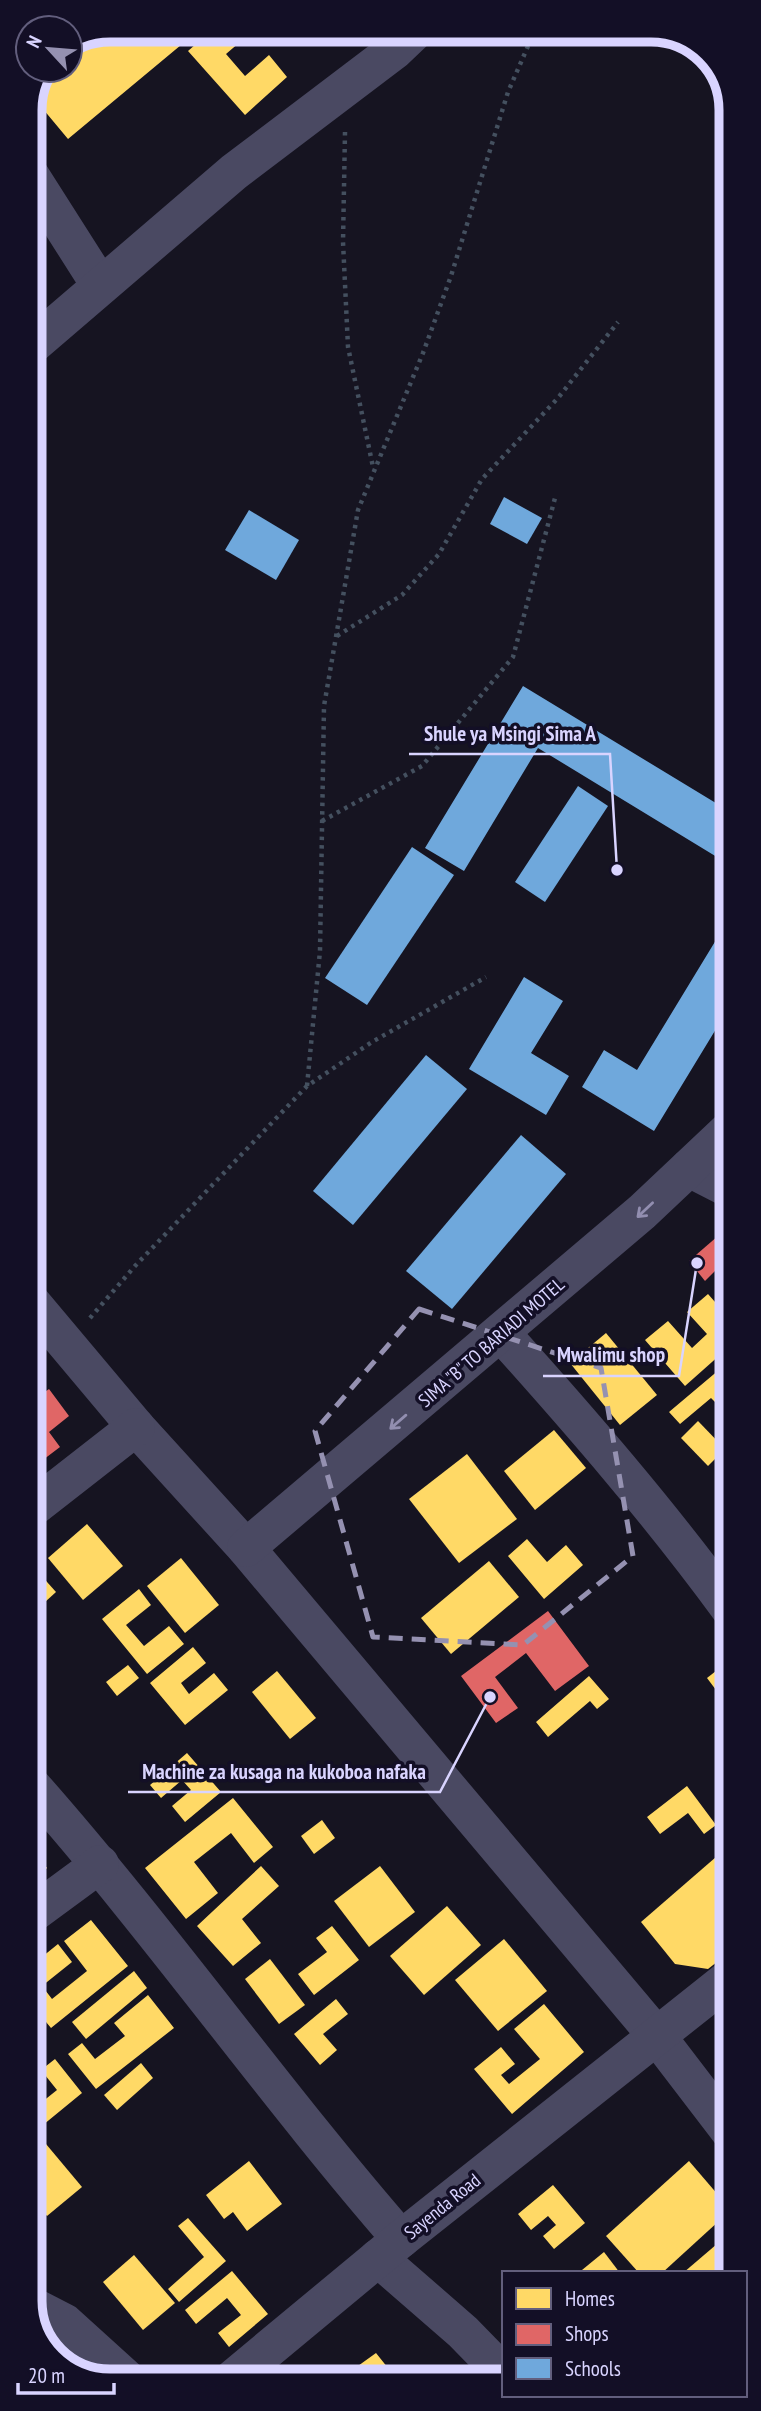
<svg xmlns="http://www.w3.org/2000/svg" width="761" height="2411" font-family="'PT Sans Narrow',sans-serif">
  <style>
    .homes { fill: #ffd966 }
    .shops { fill: #e06666 }
    .schools { fill: #6fa8dc }
    .lines { fill: none; stroke-linecap: round; stroke-linejoin: round }
    .path { stroke: #44505f; stroke-width: 4.5; stroke-dasharray: 3.5 5; stroke-linecap: butt }
    .minor { stroke: #4a4962; stroke-width: 38 }
    .oneway { stroke: #928eb0 }
    .marked { fill: none; stroke: #9591b1; stroke-width: 5; stroke-dasharray: 14 9; stroke-linejoin: round }
    .labels { text-anchor: middle; stroke-width: 7; stroke-linejoin: round; paint-order: stroke }
    .street-label { font-size: 19px; fill: #d9d4ff; stroke: #130f26 }
    .rim { fill: none; stroke: #d9d4ff; stroke-width: 9 }
    .leader { fill: none; stroke: #d9d4ff; stroke-width: 2.5 }
    .callout-dot { fill: #d9d4ff; stroke: #130f26; stroke-width: 2.5 }
    .callout-label { font-size: 21px; text-anchor: middle; font-weight: bold; fill: #d9d4ff; stroke: #130f26; stroke-width: 7; stroke-linejoin: round; paint-order: stroke }
  </style>
  <rect width="100%" height="100%" fill="#161421"/>
  <g class="homes">
    <path d="M110,30h58l13,15 -113,94 -35,-42 13,-27h24v-24z"/>
    <path d="M212,30h42l-28,24 19,22 24,-21 18,22 -42,38 -57,-64z"/>
    <path d="M708,1294l22,25v27l-45,40 -40,-46 23,-19 24,27 15,-14 -20,-22z"/>
    <path d="M606,1333l51,62 -37,30 -50,-62z"/>
    <path d="M720,1369l10,12v36l-19,-19 -31,26 -11,-12z"/>
    <path d="M698,1421l27,28 -17,17 -27,-28z"/>
    <path d="M554,1430l32,38 -51,42 -31,-39z"/>
    <path d="M467,1454l50,65 -58,44 -50,-64z"/>
    <path d="M87,1524l36,42 -40,34 -35,-42z"/>
    <path d="M527,1539l20,23 19,-17 17,20 -39,34 -36,-43z"/>
    <path d="M181,1558l38,47 -34,28 -38,-47z"/>
    <path d="M489,1561l30,36 -68,57 -30,-36z"/>
    <path d="M39,1573l17,19 -24,22v-35z"/>
    <path d="M139,1589l12,16 -25,20 18,21 25,-20 15,18 -37,30 -45,-55z"/>
    <path d="M193,1647l13,16 -25,20 8,11 25,-21 14,17 -43,35 -35,-42z"/>
    <path d="M730,1660l1,31v19l-24,-32z"/>
    <path d="M128,1665l11,13 -22,18 -11,-14z"/>
    <path d="M277,1671l39,47 -26,21 -38,-47z"/>
    <path d="M589,1676l20,23 -12,10 -7,-8 -42,36 -12,-15z"/>
    <path d="M187,1753l34,39 -36,30 -13,-16 19,-16 -9,-10 -21,18 -11,-13z"/>
    <path d="M687,1786l29,39 -12,9 -16,-21 -28,21 -13,-17z"/>
    <path d="M233,1798l40,49 -19,16 -23,-30 -37,29 24,31 -32,26 -41,-51z"/>
    <path d="M322,1820l13,18 -21,16 -13,-18z"/>
    <path d="M731,1844v107l-23,18 -33,-5 -34,-42z"/>
    <path d="M32,1850l15,18 -15,13z"/>
    <path d="M261,1866l18,20 -37,33 19,24 -28,23 -36,-40z"/>
    <path d="M380,1866l35,46 -46,35 -35,-46z"/>
    <path d="M447,1906l34,39 -57,50 -34,-39z"/>
    <path d="M91,1920l37,46 -77,62 -19,-23v-40l26,-21 14,18 -30,24 10,13 35,-28 -23,-30z"/>
    <path d="M332,1926l27,34 -45,35 -16,-21 29,-22 -11,-14z"/>
    <path d="M504,1939l43,52 -49,40 -43,-51z"/>
    <path d="M270,1959l35,46 -26,19 -34,-45z"/>
    <path d="M134,1971l13,17 -61,51 -14,-17z"/>
    <path d="M148,1995l26,33 -78,61 -28,-35 14,-11 13,16 30,-23 -11,-13z"/>
    <path d="M336,1999l12,15 -25,20 14,16 -17,15 -26,-31z"/>
    <path d="M544,2004l40,48 -72,62 -38,-45 27,-22 14,17 -14,11 8,9 31,-25 -26,-30z"/>
    <path d="M55,2059l27,34 -50,41v-24l25,-20 -16,-20z"/>
    <path d="M141,2063l12,15 -36,32 -13,-15z"/>
    <path d="M46,2144l36,43 -35,29 -15,-19v-42z"/>
    <path d="M249,2161l33,43 -35,27 -14,-19 -9,7 -18,-24z"/>
    <path d="M689,2161l42,49 -69,63h-23l-33,-37z"/>
    <path d="M553,2185l32,38 -31,26 -11,-13 13,-11 -8,-9 -17,14 -13,-16z"/>
    <path d="M188,2218l38,43 -47,41 -11,-13 36,-32 -26,-31z"/>
    <path d="M731,2232v41h-48z"/>
    <path d="M604,2252l16,21h-36l-2,-3z"/>
    <path d="M134,2255l41,48 -32,27 -40,-48z"/>
    <path d="M232,2271l36,43 -39,33 -11,-14 23,-18 -14,-17 -31,26 -11,-14z"/>
    <path d="M376,2353l12,15 -7,5 -5,-6 -15,11 2,2h-16l-3,-4z"/>
  </g>
  <g class="shops">
    <path d="M726,1229l4,3v24l-25,25 -16,-20z"/>
    <path d="M49,1389l20,27 -20,16 11,15 -29,22v-67z"/>
    <path d="M548,1611l41,55 -34,25 -29,-38 -31,24 23,31 -22,15 -35,-47z"/>
  </g>
  <g class="schools">
    <path d="M504,497l38,21 -15,26 -37,-20z"/>
    <path d="M249,510l50,30 -23,40 -51,-30z"/>
    <path d="M523,686l206,125 1,54 -192,-117 -74,123 -39,-23z"/>
    <path d="M578,786l30,20 -63,96 -30,-20z"/>
    <path d="M412,847l42,28 -87,130 -42,-27z"/>
    <path d="M730,917v89l-76,125 -72,-44 22,-37 33,20z"/>
    <path d="M524,977l39,24 -32,52 38,23 -23,39 -77,-46z"/>
    <path d="M426,1055l41,34 -114,136 -40,-34z"/>
    <path d="M521,1135l45,39 -114,135 -46,-38z"/>
  </g>
  <g class="lines">
    <g class="path">
      <path d="M345,132l-2,110 5,105 25,120"/>
      <path d="M337,636l65,-41 37,-41 43,-75 76,-81 60,-76"/>
      <path d="M322,821l100,-55 91,-109 42,-159"/>
      <path d="M307,1086l13,-135 4,-245 34,-196 65,-157 28,-77 57,-184 27,-62"/>
      <path d="M90,1318l45,-52 172,-180 65,-44 114,-65"/>
    </g>
    <g class="minor">
      <path d="M30,175l70,110"/>
      <path d="M30,347l204,-175 161,-122 21,-20"/>
      <path d="M689,1168l41,21"/>
      <path d="M31,1302l105,125 110,121 410,487 75,98"/>
      <path d="M501,1333c80,89 158,179 229,276"/>
      <path d="M31,1509l105,-82"/>
      <path d="M246,1548l396,-336 88,-83"/>
      <path d="M32,1786c129,146 241,306 369,453"/>
      <path d="M32,1914l68,-50"/>
      <path d="M378,2258l85,74 41,42"/>
      <path d="M32,2306l33,17 64,58"/>
      <path d="M230,2381l171,-142 330,-262"/>
    </g>
  </g>
  <defs><path id="oneway-shaft" d="M-6 0H5M1.5-3L5.5 0L1.5 3" fill="none" stroke-width="1.6" stroke-linecap="round" stroke-linejoin="round" transform="scale(1.75)"/></defs>
  <g class="oneway">
    <use href="#oneway-shaft" transform="translate(645 1210) rotate(137)"/>
    <use href="#oneway-shaft" transform="translate(398 1422) rotate(139)"/>
  </g>
  <path class="marked" d="M419,1309l182,59 32,188 -110,89 -150,-8 -58,-206z"/>
  <g class="labels">
    <g class="street-label">
      <text transform="translate(491 1342) rotate(-41)" y="7">SIMA "B" TO BARIADI MOTEL</text>
      <text transform="translate(442 2206) rotate(-39)" y="7">Sayenda Road</text>
    </g>
  </g>
  <path d="M0 0H761V2411H0ZM110 42H651A68 68 0 0 1 719 110V2301A68 68 0 0 1 651 2369H110A68 68 0 0 1 42 2301V110A68 68 0 0 1 110 42Z" fill="#130f26" fill-rule="evenodd"/>
  <path class="rim" d="M110 42H651A68 68 0 0 1 719 110V2301A68 68 0 0 1 651 2369H110A68 68 0 0 1 42 2301V110A68 68 0 0 1 110 42Z"/>
  <path class="leader" d="M617 870L610 754H409M697 1263L679 1376H543M490 1697L440 1792H128"/>
  <g class="callout-dot">
    <circle cx="617" cy="870" r="7"/>
    <circle cx="697" cy="1263" r="7"/>
    <circle cx="490" cy="1697" r="7"/>
  </g>
  <g class="callout-label">
    <text x="510" y="741">Shule ya Msingi Sima A</text>
    <text x="611" y="1362">Mwalimu shop</text>
    <text x="284" y="1779">Machine za kusaga na kukoboa nafaka</text>
  </g>
  <rect x="502" y="2271" width="245" height="126" fill="#130f26" stroke="#625e7d" stroke-width="2"/>
  <rect x="516" y="2288" width="35" height="21" fill="#ffd966" stroke="#625e7d" stroke-width="2"/>
  <text x="565" y="2306" font-size="21" fill="#d9d4ff">Homes</text>
  <rect x="516" y="2324" width="35" height="21" fill="#e06666" stroke="#625e7d" stroke-width="2"/>
  <text x="565" y="2341" font-size="21" fill="#d9d4ff">Shops</text>
  <rect x="516" y="2358" width="35" height="21" fill="#6fa8dc" stroke="#625e7d" stroke-width="2"/>
  <text x="565" y="2376" font-size="21" fill="#d9d4ff">Schools</text>
  <g transform="translate(49 49) rotate(296)"><circle r="33" fill="#130f26" stroke="#625e7d" stroke-width="2"/>
  <path d="M0-5L12 26L0 18L-12 26Z" fill="#9591b1"/>
  <text y="-10" font-size="19" font-weight="bold" text-anchor="middle" fill="#d9d4ff">N</text>
  </g>
  <path d="M18 2383v10h96v-10" fill="none" stroke="#d9d4ff" stroke-width="3.5"/>
  <text x="28" y="2383" font-size="21" fill="#d9d4ff" stroke="#130f26" stroke-width="5" paint-order="stroke">20 m</text>
</svg>
